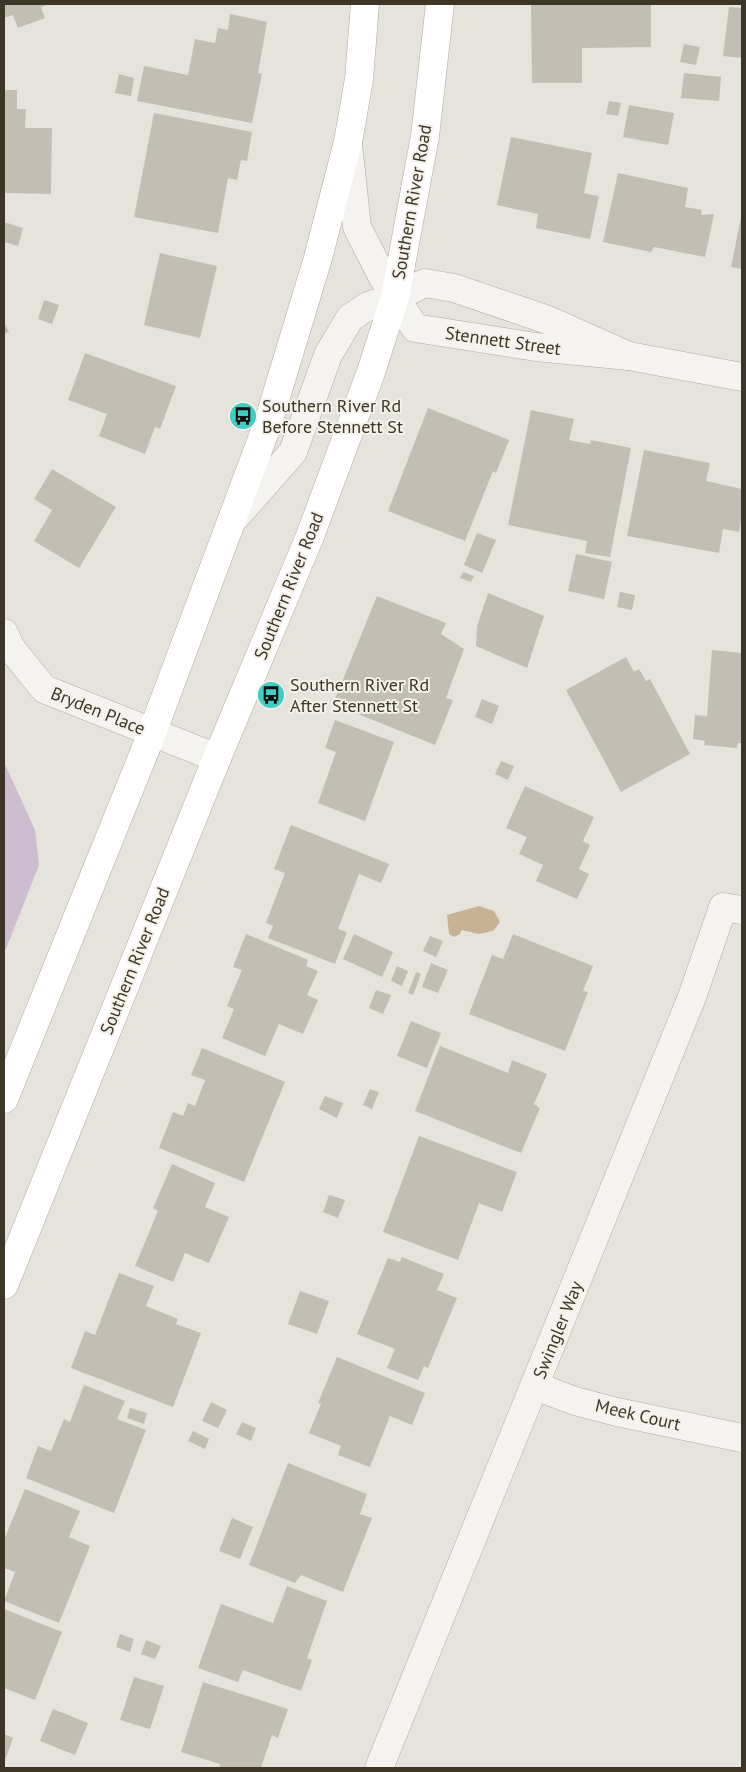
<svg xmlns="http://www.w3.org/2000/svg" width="746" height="1772" font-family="'PT Sans',sans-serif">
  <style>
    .green { fill: #cdbdd0 }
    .water { fill: #c7b296 }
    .building { fill: #c3beb3 }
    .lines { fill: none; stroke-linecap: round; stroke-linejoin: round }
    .minor-casing { stroke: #b0aca2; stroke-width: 29 }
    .tertiary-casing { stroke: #b0aca2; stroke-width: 29 }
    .primary-casing { stroke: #b2aa9c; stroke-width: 29 }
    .minor { stroke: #f5f3ef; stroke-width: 28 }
    .tertiary { stroke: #f5f3ef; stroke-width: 28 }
    .primary { stroke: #fff; stroke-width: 28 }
    .labels { text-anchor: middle; stroke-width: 4; stroke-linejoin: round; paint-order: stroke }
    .street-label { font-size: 18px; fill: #3d3626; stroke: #f4f1eb }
    .poi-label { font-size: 18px; fill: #3d3626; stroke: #f4f1eb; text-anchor: start }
  </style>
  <rect width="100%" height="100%" fill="#e6e3dc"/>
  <path class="green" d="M4,762l31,68 4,35 -35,89z"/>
  <path class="water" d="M479,906l15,5 6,11 -7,9 -14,3 -17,-4 -2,4 -6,3 -5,-3 -2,-19z"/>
  <g class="building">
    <path d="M4,4h46l-9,3 4,11 -27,10 -5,-13 -9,3z"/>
    <path d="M531,4h120v43l-69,1v35h-50z"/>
    <path d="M729,7l13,1v50l-19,-2z"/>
    <path d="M230,14l37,8 -9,51 4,1 -10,49 -115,-22 7,-35 44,9 7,-36 20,4 3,-15 10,2z"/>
    <path d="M684,44l16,3 -4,18 -16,-3z"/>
    <path d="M684,73l37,4 -2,24 -38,-3z"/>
    <path d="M119,74l15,4 -3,18 -16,-3z"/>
    <path d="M4,90h13v19h9l-1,19h27l-1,66 -47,-1z"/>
    <path d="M609,101l12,2 -3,13 -12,-2z"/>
    <path d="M629,105l45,8 -6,32 -45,-8z"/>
    <path d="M154,113l98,19 -5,29 -6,-1 -4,20 -9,-2 -10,55 -84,-16z"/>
    <path d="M511,137l81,16 -8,40 15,3 -9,43 -54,-11 2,-14 -41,-9z"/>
    <path d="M618,173l70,15 -3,19 17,3 -1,5 13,-1 -9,43 -51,-10 -3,5 -48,-10z"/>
    <path d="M741,217l1,1v51l-11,-2z"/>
    <path d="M4,222l19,6 -5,18 -14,-4z"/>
    <path d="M160,253l57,13 -17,72 -56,-13z"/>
    <path d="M44,300l15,5 -7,19 -14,-5z"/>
    <path d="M4,322l5,10 -5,2z"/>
    <path d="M85,353l91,33 -16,43 -5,-2 -10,27 -46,-18 8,-22 -39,-14z"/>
    <path d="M428,408l81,32 -13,33 -3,-2 -28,70 -77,-30z"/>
    <path d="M531,410l43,9 -5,21 21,4 1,-4 40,8 -21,109 -25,-4 2,-12 -79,-16z"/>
    <path d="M644,450l66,13 -4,18 36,8v27l-3,16 -16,-3 -4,24 -92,-17z"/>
    <path d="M52,469l64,38 -37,61 -45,-27 18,-31 -18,-11z"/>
    <path d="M477,533l19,7 -14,33 -18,-8z"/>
    <path d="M576,554l36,8 -8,37 -36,-8z"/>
    <path d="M463,572l11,4 -3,6 -11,-4z"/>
    <path d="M620,592l15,3 -3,15 -15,-3z"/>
    <path d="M488,593l56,23 -17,52 -51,-22 1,-20z"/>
    <path d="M377,596l69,27 -5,11 23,15 -18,49 7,2 -18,45 -102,-41z"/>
    <path d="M712,650l30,3v90h-4l-1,5 -33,-3 1,-4 -12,-2 2,-24 12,1z"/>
    <path d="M626,657l8,15 5,-3 7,12 4,-2 40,75 -69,38 -55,-102z"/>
    <path d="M482,699l17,7 -7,18 -17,-7z"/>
    <path d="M335,720l59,22 -29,79 -47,-18 18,-51 -11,-4z"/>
    <path d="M501,761l13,5 -6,14 -13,-6z"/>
    <path d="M525,786l69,31 -11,24 7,4 -11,24 10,5 -12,25 -41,-18 7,-16 -24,-11 8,-17 -21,-9z"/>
    <path d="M291,825l98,39 -8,19 -22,-9 -21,55 9,3 -12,32 -67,-26 5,-12 -7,-3 19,-50 -11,-4z"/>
    <path d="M246,934l62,26 -2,6 12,5 -11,24 11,5 -15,34 -24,-10 -14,32 -43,-18 12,-29 -7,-3 15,-36 -9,-3z"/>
    <path d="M354,934l39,18 -11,25 -39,-18z"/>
    <path d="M513,934l80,32 -10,25 5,1 -23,59 -96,-37 23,-59 11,4z"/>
    <path d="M430,936l13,5 -7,16 -13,-6z"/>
    <path d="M431,963l17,7 -10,23 -16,-6z"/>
    <path d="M397,966l11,5 -6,15 -11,-5z"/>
    <path d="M416,972l5,2 -8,21 -5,-2z"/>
    <path d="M376,990l15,5 -8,19 -14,-6z"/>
    <path d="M411,1021l30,12 -14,35 -30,-12z"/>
    <path d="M440,1046l68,27 4,-13 35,14 -13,30 6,4 -19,45 -106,-42z"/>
    <path d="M202,1048l83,34 -41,100 -85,-34 14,-36 10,4 5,-13 7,3 10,-26 -14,-5z"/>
    <path d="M370,1089l9,3 -7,17 -9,-4z"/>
    <path d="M325,1096l18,7 -6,15 -18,-9z"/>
    <path d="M419,1136l98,36 -15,40 -23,-9 -21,57 -75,-28z"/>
    <path d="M172,1164l43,19 -10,24 24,10 -20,46 -24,-10 -12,29 -38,-16 23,-55 -5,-3z"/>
    <path d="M329,1195l16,5 -7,18 -15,-6z"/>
    <path d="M402,1257l42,17 -7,16 20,8 -29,70 -4,-2 -6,14 -31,-12 8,-19 -38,-15 31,-76 12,4z"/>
    <path d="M119,1273l35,13 -8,20 32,13 -2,5 25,9 -28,74 -102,-39 14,-37 10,4z"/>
    <path d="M300,1291l29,10 -12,33 -29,-10z"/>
    <path d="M337,1357l88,36 -13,32 -22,-9 -20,51 -32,-12 3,-9 -32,-13 12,-29 -3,-1z"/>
    <path d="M84,1385l41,16 -8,18 29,11 -32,83 -88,-35 12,-32 13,5 13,-32 6,3z"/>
    <path d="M211,1402l16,8 -9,18 -16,-7z"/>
    <path d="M130,1408l17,5 -3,11 -17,-6z"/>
    <path d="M242,1422l14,6 -5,13 -15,-7z"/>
    <path d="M193,1431l16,8 -4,10 -17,-8z"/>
    <path d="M288,1463l79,31 -7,20 12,4 -29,74 -42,-17 -6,8 -46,-18z"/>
    <path d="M25,1489l55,22 -11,26 21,9 -31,77 -55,-22 11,-29 -11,-4v-28z"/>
    <path d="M232,1518l21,9 -13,32 -21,-8z"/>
    <path d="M287,1586l40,15 -20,57 5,2 -11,31 -58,-21 -5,12 -40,-14 23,-64 52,19z"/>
    <path d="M4,1609l58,23 -27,68 -31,-12z"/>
    <path d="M120,1634l14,5 -4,13 -14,-5z"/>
    <path d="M146,1640l15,6 -6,13 -14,-5z"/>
    <path d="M134,1677l30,9 -14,43 -30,-9z"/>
    <path d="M203,1682l85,27 -10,29 -6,-3 -11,33h-42l1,-4 -39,-12z"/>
    <path d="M53,1709l35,14 -13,32 -35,-14z"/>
    <path d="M4,1734l9,4 -9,25z"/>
  </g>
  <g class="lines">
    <defs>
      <g id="minor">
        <path d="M4,633l7,15 33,41 173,69"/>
        <path d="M535,1386l40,15 42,11 125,26"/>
        <path d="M379,1768l313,-771 31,-90 19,3"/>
      </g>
      <g id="tertiary">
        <path d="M348,144l9,83 25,49 33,52 121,19 93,9 113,21"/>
        <path d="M232,521l61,-69 35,-97 22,-37 18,-12 27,-9 30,-14 29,5 94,32 81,36"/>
      </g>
      <g id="primary">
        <path d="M4,1099l148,-366 116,-310 50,-165 30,-116 11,-63 6,-75"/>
        <path d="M4,1285l213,-527 93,-222 61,-164 24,-75 30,-161 15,-132"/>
      </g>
    </defs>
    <use href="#minor" class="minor-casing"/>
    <use href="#tertiary" class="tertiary-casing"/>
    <use href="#primary" class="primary-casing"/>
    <use href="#minor" class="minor"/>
    <use href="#tertiary" class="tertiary"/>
    <use href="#primary" class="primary"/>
  </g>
  <defs>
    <symbol id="bus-disc" viewBox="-11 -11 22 22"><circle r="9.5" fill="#3fcec1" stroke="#f4f1eb"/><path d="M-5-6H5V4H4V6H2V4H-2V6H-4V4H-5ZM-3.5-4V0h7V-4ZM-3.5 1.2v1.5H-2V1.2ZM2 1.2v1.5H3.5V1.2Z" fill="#111"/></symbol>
  </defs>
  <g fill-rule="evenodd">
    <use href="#bus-disc" x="227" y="400" width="32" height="32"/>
    <use href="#bus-disc" x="255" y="679" width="32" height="32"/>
  </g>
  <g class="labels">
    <g class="street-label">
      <text transform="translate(412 202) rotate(-80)" y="6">Southern River Road</text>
      <text transform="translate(503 341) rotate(8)" y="6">Stennett Street</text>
      <text transform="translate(289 586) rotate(-68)" y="6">Southern River Road</text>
      <text transform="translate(98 711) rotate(22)" y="6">Bryden Place</text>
      <text transform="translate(135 961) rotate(-68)" y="6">Southern River Road</text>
      <text transform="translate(558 1330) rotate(-68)" y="6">Swingler Way</text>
      <text transform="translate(638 1415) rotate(13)" y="6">Meek Court</text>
    </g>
    <g class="poi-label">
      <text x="262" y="412">Southern River Rd<tspan x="262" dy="21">Before Stennett St</tspan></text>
      <text x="290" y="691">Southern River Rd<tspan x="290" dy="21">After Stennett St</tspan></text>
    </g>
  </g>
  <rect width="746" height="1772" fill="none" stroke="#3d3626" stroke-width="10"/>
</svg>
